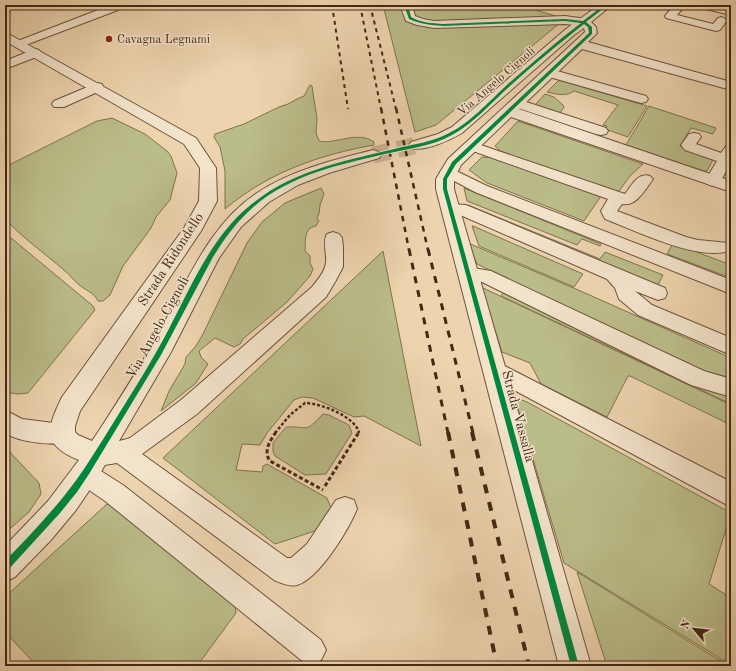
<svg xmlns="http://www.w3.org/2000/svg" width="736" height="671" font-family="'Old Standard TT',serif">
  <style>
    .green { fill: #babc89; stroke: #7f724f }
    .lines { fill: none; stroke-linecap: round; stroke-linejoin: round }
    .minor-tunnel { stroke: #cbb190; stroke-width: 17; stroke-dasharray: 17 8; stroke-linecap: butt }
    .service-casing { stroke: #6e523c; stroke-width: 2 }
    .pedestrian-casing { stroke: #6e523c; stroke-width: 2 }
    .minor-casing { stroke: #6e523c; stroke-width: 2 }
    .path-far1 { stroke: #442715; stroke-width: 2.5; stroke-dasharray: 3 2; stroke-linecap: butt }
    .path { stroke: #442715; stroke-width: 3; stroke-dasharray: 4 2.5; stroke-linecap: butt }
    .service { fill: #f3e3cb; fill-rule: evenodd }
    .pedestrian { fill: #f3e3cb; fill-rule: evenodd }
    .minor { fill: #f3e3cb; fill-rule: evenodd }
    .rail-far3 { stroke: #442715; stroke-width: 2; stroke-dasharray: 4 4; stroke-linecap: butt }
    .rail-far2 { stroke: #442715; stroke-width: 2.5; stroke-dasharray: 5.5 5.5; stroke-linecap: butt }
    .rail-far1 { stroke: #442715; stroke-width: 3; stroke-dasharray: 7 7; stroke-linecap: butt }
    .rail { stroke: #442715; stroke-width: 4; stroke-dasharray: 9 9; stroke-linecap: butt }
    .cycleway-casing { stroke: #f3e3cb; stroke-width: 2 }
    .cycleway { fill: #00873e; fill-rule: evenodd }
    .poi-dot { fill: #8f2418; stroke: #f3e3cb; stroke-width: 1.5 }
    .labels { text-anchor: middle; stroke-width: 3; stroke-linejoin: round; paint-order: stroke }
    .far-poi-label { font-size: 12px; fill: #442715; stroke: #f3e3cb; text-anchor: start }
    .far-street-label { font-size: 12px; fill: #442715; stroke: #f3e3cb }
    .street-label { font-size: 14px; fill: #442715; stroke: #f3e3cb }
  </style>
  <rect width="100%" height="100%" fill="#edd4af"/>
  <filter id="stains"><feTurbulence type="fractalNoise" baseFrequency=".005" numOctaves="4"/><feColorMatrix values="0 0 0 0 .2 0 0 0 0 .09 0 0 0 0 .02 0 0 0 .5 -.17"/></filter>
  <radialGradient id="worn" r=".72"><stop offset=".6" stop-color="#630" stop-opacity="0"/><stop offset="1" stop-color="#630" stop-opacity=".3"/></radialGradient>
  <g class="green">
    <path d="M383,5h136l40,12 1,6 -124,102 -21,7z"/>
    <path d="M559,80l88,26 -19,31 -23,-8 2,-3 -4,-1 15,-20 -44,-14c-7,6 -19,3 -27,1z"/>
    <path d="M310,85l2,1 5,33 -1,14 3,8c16,4 38,-11 55,1v3c-55,10 -105,27 -149,64v-38l-5,-24 -6,-10 1,-3 29,-10 35,-17 9,-3 9,-5 7,-3z"/>
    <path d="M545,94l9,3 9,8 1,2 -4,6 -25,-8z"/>
    <path d="M649,106l67,22 -3,6 -22,-6 -11,18 34,12 -7,13h-3l-78,-26z"/>
    <path d="M112,118l33,16 22,17 4,5 6,17 -7,27 -14,17 -5,11 -28,38 -13,29 -7,6h-5c-3,-7 -10,-10 -16,-14 -7,-4 -11,-12 -18,-17 -20,-17 -41,-32 -59,-51v-52l92,-46z"/>
    <path d="M518,121l125,43 -13,12 -11,15h-4l-112,-38 -8,-7z"/>
    <path d="M482,157l16,1 103,38 -17,25 -97,-38 -18,-13z"/>
    <path d="M321,188l3,6 -4,11 -1,9 -2,4 2,3 -3,5c-13,2 -10,16 -11,25l5,5v7l3,6 -3,7 -23,26 -44,37 -3,5 -6,3 -19,-9 -16,13 2,6 7,7 -12,19 -35,28 8,-20 16,-27 1,-7 10,-11 7,-12 44,-91 15,-21 23,-19z"/>
    <path d="M464,188l137,56 -1,2 -18,-7 -5,6 -110,-44z"/>
    <path d="M468,205l132,54 5,-7 58,23 -5,10 -189,-77z"/>
    <path d="M472,226h1l110,48 -9,13 -95,-41z"/>
    <path d="M5,233l88,73 2,4 -67,83 -10,1 -13,-2z"/>
    <path d="M468,243l108,46 155,69v20l-26,-7 -31,-12 -197,-95z"/>
    <path d="M673,243l58,22v13l-64,-24z"/>
    <path d="M383,251l38,195 -57,-30 -10,1 -41,-19 -11,-1 -8,3 -27,33 -7,12 -18,-1 -6,26 26,2 1,-6 4,-2 60,34 5,13 -11,18 -46,15 -112,-86z"/>
    <path d="M481,287l250,118v20l-101,-49h-2l-21,41 -66,-33 -11,-21 -28,-11z"/>
    <path d="M504,292l227,101v11l-230,-108z"/>
    <path d="M522,400l5,2 204,111 -22,71 22,14v67l-167,-102 -48,-161z"/>
    <path d="M323,414l6,1 20,10 3,8 -26,41 -21,1 -30,-19 -2,-5v-8l13,-16c24,-1 18,7 37,-13z"/>
    <path d="M5,447l34,36 2,11 -12,18 -24,21z"/>
    <path d="M107,504h7l121,101 1,8 -39,53h-160l-32,-34v-35z"/>
    <path d="M577,572l152,94h-122z"/>
  </g>
  <g class="lines">
    <path class="minor-tunnel" d="M373,155l44,-10"/>
    <defs>
      <g id="service">
        <path d="M111,5h10l-3,5 -95,36h-8l-2,-2 2,-2z"/>
        <path d="M656,5h18l7,2 1,2 -5,6 36,9 5,-6 4,-1 5,3 -7,10 -4,1 -50,-13 -1,-2 5,-6 -13,-3z"/>
        <path d="M696,5h19l16,4v6l-34,-8z"/>
        <path d="M35,49l4,1 2,3 -2,3 -34,13v-8z"/>
        <path d="M550,69l96,27 2,3 -2,3 -5,1 -95,-27 -2,-3 2,-3z"/>
        <path d="M97,83l5,1 1,3 -1,3 -38,17h-10l-2,-3 2,-3z"/>
        <path d="M517,99l89,29 2,3 -2,3 -5,1 -5,-1 -84,-28 -2,-3 2,-3z"/>
        <path d="M694,133l5,1 2,3 -5,7 25,9 5,-7 5,-1v17l-12,22 -6,2 -6,-2 -2,-3 12,-20 -32,-11 -4,-5 8,-11z"/>
        <path d="M472,142l153,52c7,-9 13,-22 25,-18l3,3c-8,11 -17,28 -31,25l-5,7 69,26 12,3 31,3 2,5 -2,3c-33,10 -92,-20 -124,-32l-4,-8 7,-12 -141,-50 -2,-3 2,-3z"/>
        <path d="M448,167l39,19 244,94v14l-256,-102 -32,-17 -3,-3 3,-3z"/>
        <path d="M450,204l16,1 199,83 2,5 -2,5 -7,2 -23,-9 17,14 79,33v17l-93,-40 -19,-16 -4,-11 -8,-9 -149,-65 -14,-1 -2,-4 2,-4z"/>
        <path d="M333,232l6,2 3,4 1,9v20l-8,15 -9,15 -129,117 -55,40 145,104h4l16,-14 29,-44 9,-3 9,3 3,9c-8,20 -38,70 -60,76 -7,2 -16,-2 -23,-5l-157,-117 -19,3 -8,-3 -4,-8 4,-8c13,-5 27,-4 40,-9l51,-38 131,-113c6,-8 13,-15 14,-25 1,-9 -4,-20 1,-28z"/>
        <path d="M467,267l24,4 213,100 27,8v18l-40,-12 -209,-103 -21,-3 -3,-5 3,-5z"/>
        <path d="M493,360l238,122v25l-245,-132 -3,-6 3,-6z"/>
        <path d="M5,410l17,9 40,5 8,3 3,7 -3,7c-14,6 -52,1 -65,-8z"/>
        <path d="M85,463l8,3 30,19 198,155 5,10 -5,10 -10,5 -10,-5 -196,-159 -28,-19 -4,-8 4,-8z"/>
      </g>
      <path id="pedestrian" d="M400,5h12l3,11 8,3 11,2 131,-5 22,3 2,3 -2,3 -4,1 -18,-2 -131,4 -17,-3 -11,-4z"/>
      <g id="minor">
        <path d="M599,5h13l-21,17 5,5 1,6 -9,9 143,40v8l-149,-41 -63,60 212,72v11l-220,-75 -50,48 -7,14v10l137,477h-32l-123,-477v-10l12,-20 137,-127 -1,-4 -10,7 -112,98c-12,7 -37,19 -51,15l-2,-3 2,-3 27,-8 14,-7 114,-98z"/>
        <path d="M5,32l191,106 20,30 1,33 -16,30 -121,180 -5,15v6l3,3 14,6 8,-12c22,-34 44,-68 63,-104 26,-47 47,-101 94,-132 35,-23 76,-33 116,-43l6,2 2,3 -2,3 -50,15 -31,12 -29,17 -28,25 -22,31 -48,94 -76,130 -19,28 -25,30 -36,37 -10,5v-36l43,-45 31,-41c-38,-15 -32,-32 -17,-63l122,-169 15,-27 1,-33 -16,-24 -179,-103z"/>
      </g>
    </defs>
    <use href="#service" class="service-casing"/>
    <use href="#pedestrian" class="pedestrian-casing"/>
    <use href="#minor" class="minor-casing"/>
    <path class="path-far1" d="M275,433l15,-18 15,-12c16,0 51,14 54,30"/>
    <g class="path">
      <path d="M276,432c-6,9 -13,19 -6,29l53,29"/>
      <path d="M325,486l34,-54"/>
    </g>
    <use href="#service" class="service"/>
    <use href="#pedestrian" class="pedestrian"/>
    <use href="#minor" class="minor"/>
    <g class="rail-far3">
      <path d="M332,5l16,104"/>
      <path d="M360,5l21,104"/>
      <path d="M370,5l26,104"/>
    </g>
    <g class="rail-far2">
      <path d="M381,108l28,142"/>
      <path d="M396,108l32,142"/>
    </g>
    <g class="rail-far1">
      <path d="M409,249l39,184"/>
      <path d="M428,249l45,184"/>
    </g>
    <g class="rail">
      <path d="M448,432l49,234"/>
      <path d="M472,432l57,234"/>
    </g>
    <defs>
      <path id="cycleway" d="M404,5h4l3,12c10,6 21,6 32,7l122,-5 18,2 21,-16h4l-22,17 6,5v7l-136,130 -9,15v10l132,477h-8l-128,-477v-10l9,-17 137,-129 -1,-6 -4,-3c-25,20 -51,41 -74,62 -19,17 -36,37 -58,49 -19,11 -45,14 -67,19 -48,11 -100,22 -137,58 -14,13 -25,29 -35,45l-52,98 -72,119 -12,18 -17,21 -52,57 -3,1v-10c28,-29 56,-58 79,-92 14,-21 27,-43 41,-65 13,-21 26,-42 38,-64 24,-44 45,-99 84,-132 45,-39 100,-47 155,-61 14,-3 28,-5 41,-11 26,-11 45,-34 65,-52 24,-21 48,-42 73,-61l-16,-2 -122,5c-12,-1 -23,-2 -34,-7z"/>
    </defs>
    <use href="#cycleway" class="cycleway-casing"/>
    <use href="#cycleway" class="cycleway"/>
  </g>
  <circle class="poi-dot" cx="109" cy="39" r="4"/>
  <g class="labels">
    <g class="far-poi-label">
      <text x="117" y="43">Cavagna Legnami</text>
    </g>
    <g class="far-street-label">
      <text transform="translate(496 81) rotate(-41)" y="4">Via Angelo Cignoli</text>
    </g>
    <g class="street-label">
      <text transform="translate(170 259) rotate(-57)" y="5">Strada Ridondello</text>
      <text transform="translate(157 327) rotate(-61)" y="5">Via Angelo Cignoli</text>
      <text transform="translate(519 416) rotate(75)" y="5">Strada Vassalla</text>
    </g>
  </g>
  <rect width="736" height="671" fill="none" stroke="#edd4af" stroke-width="20"/>
  <rect x="6" y="6" width="724" height="659" fill="none" stroke="#442715" stroke-width="2"/>
  <rect x="10" y="10" width="716" height="651" fill="none" stroke="#442715"/>
  <g transform="translate(694 629) rotate(298)" stroke="#f3e3cb" stroke-width="3" paint-order="stroke">
  <path d="M0-3L7 15L0 10L-7 15Z" fill="#442715"/>
  <text y="-6" font-size="11" font-weight="bold" text-anchor="middle" fill="#442715">N</text>
  </g>
  <rect width="100%" height="100%" filter="url(#stains)"/>
  <rect width="100%" height="100%" fill="url(#worn)"/>
</svg>
